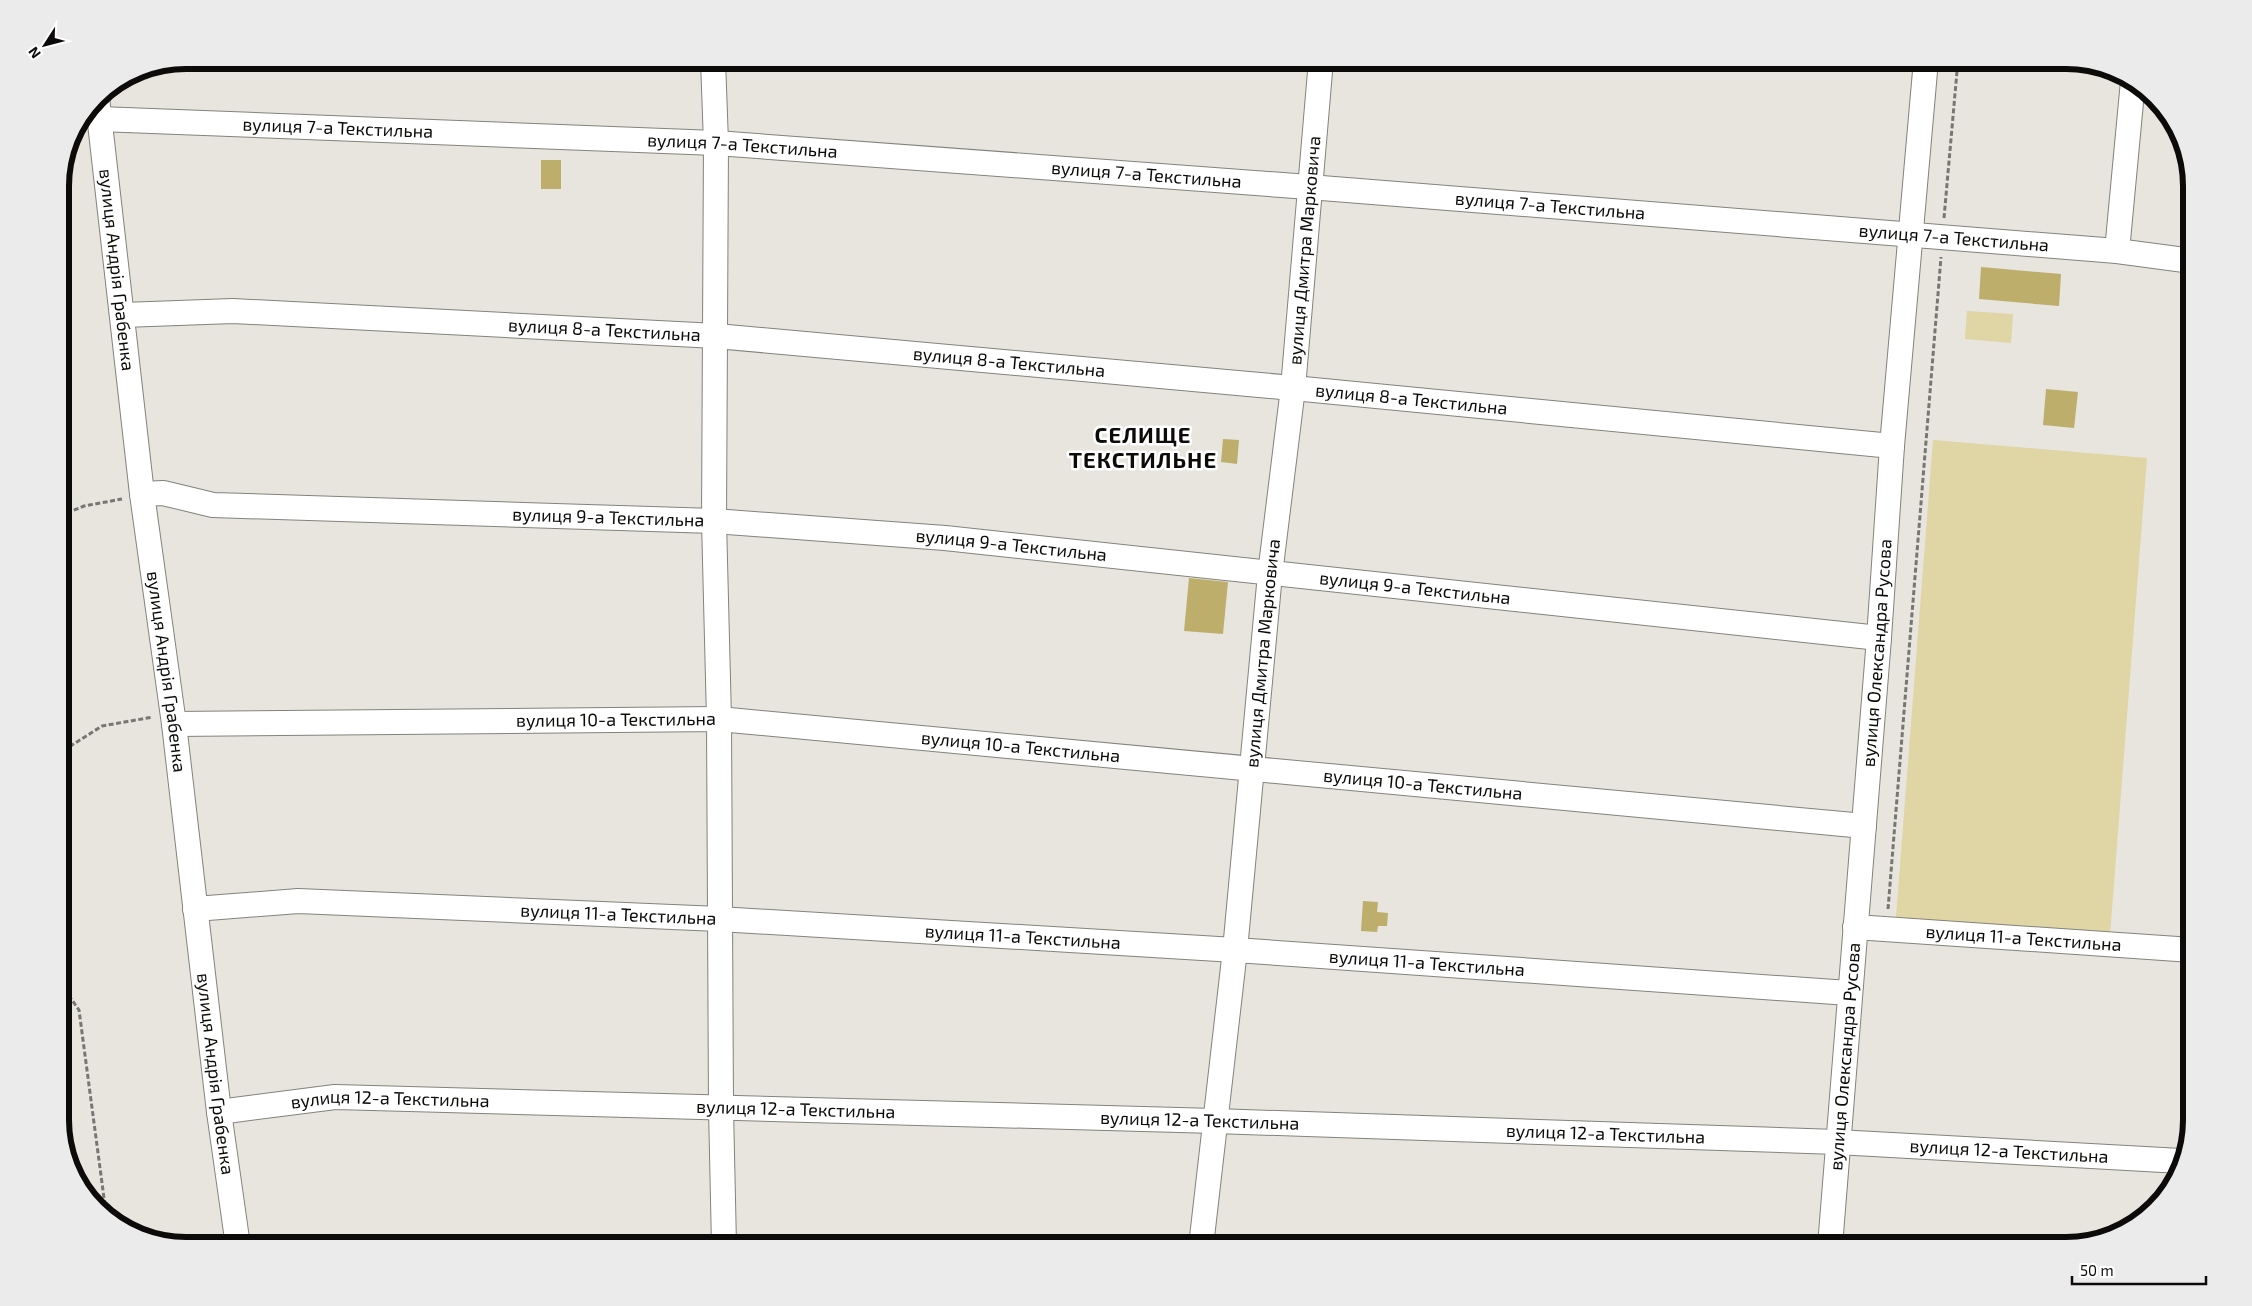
<svg xmlns="http://www.w3.org/2000/svg" width="2252" height="1306" font-family="'Exo 2',sans-serif">
  <style>
    .green { fill: #e0d5a4 }
    .building { fill: #bdae6c }
    .lines { fill: none; stroke-linecap: round; stroke-linejoin: round }
    .minor-casing { stroke: #83827b; stroke-width: 26 }
    .path { stroke: #777672; stroke-width: 3; stroke-dasharray: 5 2.5; stroke-linecap: butt }
    .minor { stroke: #fff; stroke-width: 24 }
    .labels { text-anchor: middle; stroke-width: 5; stroke-linejoin: round; paint-order: stroke }
    .street-label { font-size: 18px; fill: #0c0b09; stroke: #fff }
    .district-label { font-size: 22px; font-weight: bold; letter-spacing: 1px; fill: #0c0b09; stroke: #fff }
    .rim { fill: none; stroke: #0c0b09; stroke-width: 6 }
  </style>
  <rect width="100%" height="100%" fill="#e7e5de"/>
  <g class="green">
    <path d="M1967,311l46,3 -2,29 -46,-4z"/>
    <path d="M1933,440l214,18 -37,477 -214,-18z"/>
  </g>
  <g class="building">
    <rect x="541" y="160" width="20" height="29"/>
    <path d="M1981,267l80,7 -2,32 -80,-7z"/>
    <path d="M2046,389l32,3 -4,36 -31,-3z"/>
    <path d="M1223,439l16,1 -2,24 -16,-2z"/>
    <path d="M1189,578l39,4 -5,52 -39,-3z"/>
    <path d="M1363,901l15,1 -1,10 11,1 -1,13h-9l-1,6 -16,-1z"/>
  </g>
  <g class="lines">
    <defs>
      <g id="minor">
        <path d="M713,60l3,83 -2,378 5,198 2,389 3,138"/>
        <path id="s1" d="M97,97l45,397 32,230 45,388 19,134"/>
        <path id="s2" d="M99,119l617,24 593,44 808,64 75,10"/>
        <path d="M2117,251l16,-170"/>
        <path id="s3" d="M123,315l110,-4 483,25 577,52 599,58"/>
        <path id="s4" d="M142,494l21,-1 50,12 501,16 231,17 934,100"/>
        <path id="s5" d="M174,724l545,-5 1145,107"/>
        <path id="s6" d="M195,909l103,-8 421,18 516,31 614,43"/>
        <path id="s7" d="M1855,927l337,23"/>
        <path id="s8" d="M219,1112l116,-15 880,24 622,21 344,19"/>
        <path id="s9" d="M1201,1246l34,-296 35,-376 23,-186 28,-328"/>
        <path id="s10" d="M1830,1246l49,-608 13,-192 34,-386"/>
      </g>
    </defs>
    <use href="#minor" class="minor-casing"/>
    <g class="path">
      <path d="M1944,218l14,-158"/>
      <path d="M60,516l24,-10 38,-7"/>
      <path d="M60,758l12,-13 30,-19 51,-9"/>
      <path d="M60,890l9,76 -9,12"/>
      <path d="M1888,909l53,-652"/>
      <path d="M60,983l19,27 27,203"/>
    </g>
    <use href="#minor" class="minor"/>
  </g>
  <g class="labels">
    <g class="street-label">
      <text dy="6" stroke="none"><textPath href="#s2" startOffset="239">вулиця 7-а Текстильна</textPath></text>
      <text dy="6" stroke="none"><textPath href="#s2" startOffset="644">вулиця 7-а Текстильна</textPath></text>
      <text dy="6" stroke="none"><textPath href="#s2" startOffset="1049">вулиця 7-а Текстильна</textPath></text>
      <text dy="6" stroke="none"><textPath href="#s2" startOffset="1454">вулиця 7-а Текстильна</textPath></text>
      <text dy="6" stroke="none"><textPath href="#s2" startOffset="1859">вулиця 7-а Текстильна</textPath></text>
      <text dy="6" stroke="none"><textPath href="#s9" startOffset="1001">вулиця Дмитра Марковича</textPath></text>
      <text dy="6" stroke="none"><textPath href="#s1" startOffset="174">вулиця Андрія Грабенка</textPath></text>
      <text dy="6" stroke="none"><textPath href="#s3" startOffset="482">вулиця 8-а Текстильна</textPath></text>
      <text dy="6" stroke="none"><textPath href="#s3" startOffset="888">вулиця 8-а Текстильна</textPath></text>
      <text dy="6" stroke="none"><textPath href="#s3" startOffset="1292">вулиця 8-а Текстильна</textPath></text>
      <text dy="6" stroke="none"><textPath href="#s4" startOffset="468">вулиця 9-а Текстильна</textPath></text>
      <text dy="6" stroke="none"><textPath href="#s4" startOffset="872">вулиця 9-а Текстильна</textPath></text>
      <text dy="6" stroke="none"><textPath href="#s4" startOffset="1278">вулиця 9-а Текстильна</textPath></text>
      <text dy="6" stroke="none"><textPath href="#s9" startOffset="596">вулиця Дмитра Марковича</textPath></text>
      <text dy="6" stroke="none"><textPath href="#s10" startOffset="595">вулиця Олександра Русова</textPath></text>
      <text dy="6" stroke="none"><textPath href="#s1" startOffset="579">вулиця Андрія Грабенка</textPath></text>
      <text dy="6" stroke="none"><textPath href="#s5" startOffset="442">вулиця 10-а Текстильна</textPath></text>
      <text dy="6" stroke="none"><textPath href="#s5" startOffset="848">вулиця 10-а Текстильна</textPath></text>
      <text dy="6" stroke="none"><textPath href="#s5" startOffset="1252">вулиця 10-а Текстильна</textPath></text>
      <text dy="6" stroke="none"><textPath href="#s6" startOffset="424">вулиця 11-а Текстильна</textPath></text>
      <text dy="6" stroke="none"><textPath href="#s6" startOffset="829">вулиця 11-а Текстильна</textPath></text>
      <text dy="6" stroke="none"><textPath href="#s7" startOffset="169">вулиця 11-а Текстильна</textPath></text>
      <text dy="6" stroke="none"><textPath href="#s6" startOffset="1234">вулиця 11-а Текстильна</textPath></text>
      <text dy="6" stroke="none"><textPath href="#s10" startOffset="190">вулиця Олександра Русова</textPath></text>
      <text dy="6" stroke="none"><textPath href="#s1" startOffset="984">вулиця Андрія Грабенка</textPath></text>
      <text dy="6" stroke="none"><textPath href="#s8" startOffset="172">вулиця 12-а Текстильна</textPath></text>
      <text dy="6" stroke="none"><textPath href="#s8" startOffset="578">вулиця 12-а Текстильна</textPath></text>
      <text dy="6" stroke="none"><textPath href="#s8" startOffset="982">вулиця 12-а Текстильна</textPath></text>
      <text dy="6" stroke="none"><textPath href="#s8" startOffset="1388">вулиця 12-а Текстильна</textPath></text>
      <text dy="6" stroke="none"><textPath href="#s8" startOffset="1792">вулиця 12-а Текстильна</textPath></text>
    </g>
    <g class="district-label">
      <text x="1143" y="443">СЕЛИЩЕ<tspan x="1143" dy="25">ТЕКСТИЛЬНЕ</tspan></text>
    </g>
  </g>
  <path d="M0 0H2252V1306H0ZM186 69H2066A117 117 0 0 1 2183 186V1120A117 117 0 0 1 2066 1237H186A117 117 0 0 1 69 1120V186A117 117 0 0 1 186 69Z" fill="#ecebeb" fill-rule="evenodd"/>
  <path class="rim" d="M186 69H2066A117 117 0 0 1 2183 186V1120A117 117 0 0 1 2066 1237H186A117 117 0 0 1 69 1120V186A117 117 0 0 1 186 69Z"/>
  <g transform="translate(45 45) rotate(234)" stroke="#ffffff" stroke-width="4" paint-order="stroke">
  <path d="M0-4L9 19L0 12L-9 19Z" fill="#0c0b09"/>
  <text y="-8" font-size="14" font-weight="bold" text-anchor="middle" fill="#0c0b09">N</text>
  </g>
  <path d="M2072 1276v8h134v-8" fill="none" stroke="#0c0b09" stroke-width="2.5"/>
  <text x="2080" y="1276" font-size="15" fill="#0c0b09" stroke="#ffffff" stroke-width="4" paint-order="stroke">50 m</text>
</svg>
